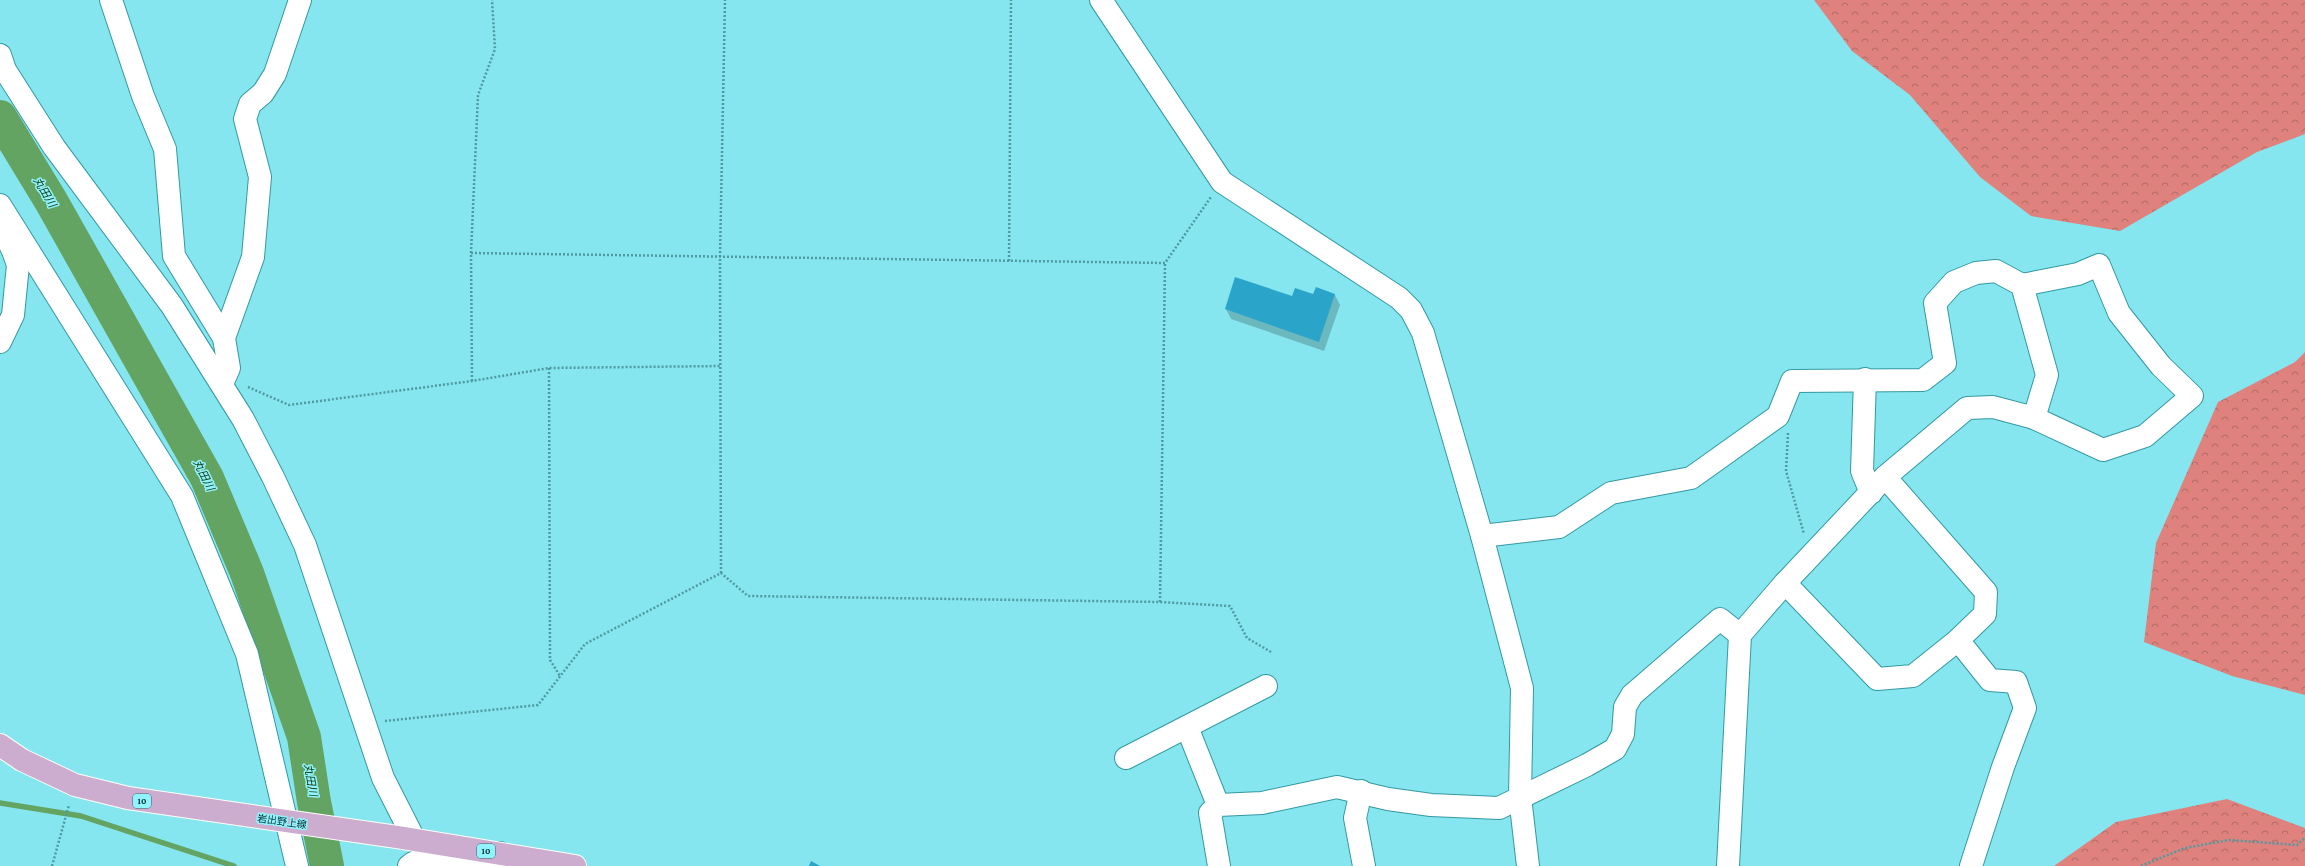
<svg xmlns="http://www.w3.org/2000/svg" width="2305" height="866" font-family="'Crimson Pro','Noto Sans JP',serif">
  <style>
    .forest { fill: url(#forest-crowns) }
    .shadow { fill: #0003 }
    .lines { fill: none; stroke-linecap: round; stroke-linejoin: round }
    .stream { stroke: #64a463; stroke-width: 5.5 }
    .river { stroke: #64a463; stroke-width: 34 }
    .building { fill: #2aa4c9 }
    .minor-casing { stroke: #3399a2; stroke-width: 24 }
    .major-casing { stroke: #fff; stroke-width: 24 }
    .path { stroke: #4f9aa1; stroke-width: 2.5; stroke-dasharray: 2 2; stroke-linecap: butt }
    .minor { stroke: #fff; stroke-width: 22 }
    .major { stroke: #ccaccf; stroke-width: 22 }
    .labels { text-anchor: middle; stroke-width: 3; stroke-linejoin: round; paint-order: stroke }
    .shield { fill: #93f3fc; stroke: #2e6a6f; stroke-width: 1 }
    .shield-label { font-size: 9px; font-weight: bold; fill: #022f33 }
    .street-label { font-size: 10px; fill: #022f33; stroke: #93f3fc }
    .water-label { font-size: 11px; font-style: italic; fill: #0c3a0f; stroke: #93f3fc }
  </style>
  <defs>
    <pattern id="forest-crowns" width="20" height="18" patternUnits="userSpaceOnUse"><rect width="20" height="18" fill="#df827d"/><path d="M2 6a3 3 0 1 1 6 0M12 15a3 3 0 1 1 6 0" fill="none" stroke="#b36b67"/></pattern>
  </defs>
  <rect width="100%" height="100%" fill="#86e6ef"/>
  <g class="forest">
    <path d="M1814,0h491v134l-48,18 -137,79 -89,-15 -51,-39 -70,-82 -58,-44z"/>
    <path d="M2305,352v343l-73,-19 -88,-34 12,-99 62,-141 77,-40z"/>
    <path d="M2227,799l78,29v38h-251l62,-44z"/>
  </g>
  <path class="shadow" d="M1314,295h21l5,10 -16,46 -93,-32 -5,-10z"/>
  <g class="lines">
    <path class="stream" d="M0,803l81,13 153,50"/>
    <path class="river" d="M0,117l51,84 156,277 40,95 57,164 10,65 13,64"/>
  </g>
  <g class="building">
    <path d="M1235,277l57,19 3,-8 18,6 3,-7 19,7 -16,48 -94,-33z"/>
    <path d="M811,861l9,5h-11z"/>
  </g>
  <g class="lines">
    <defs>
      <g id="minor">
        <path d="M111,0l32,96 22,53 9,107 50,82"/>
        <path d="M1101,0l121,182 177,116 12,12 12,23 59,203 40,152 -2,109 8,69"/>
        <path d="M0,55l5,15 49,77 118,159 71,113 30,58 32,68 78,233 31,61"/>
        <path d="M0,205l182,291 65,158 50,212"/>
        <path d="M2022,285l56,-11 21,-9 20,48 42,53 31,30 -47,40 -42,14 -69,-32"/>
        <path d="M0,342l13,-27 5,-50 -5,-14 -10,-21"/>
        <path d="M1865,379l-3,92 9,22"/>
        <path d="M222,384l7,-16 -5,-30 29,-81 7,-80 -15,-58 5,-15 13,-11 12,-19 25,-74"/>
        <path d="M1482,536l77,-9 52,-34 80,-15 87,-62 14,-35 131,-1 22,-17 -10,-60 19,-21 22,-9 20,-2 26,14 25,90 -13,43 -41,-11 -26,1 -82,69 -100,106 -45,52 -12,231"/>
        <path d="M1785,583l92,96 36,-3 45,-36 27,-26 1,-22 -101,-115"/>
        <path d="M1958,640l32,40 26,2 9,26 -22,59 -32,99"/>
        <path d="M1187,727l31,78"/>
        <path d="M1126,758l140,-72"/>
        <path d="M1361,791l-6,27 9,48"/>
        <path d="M409,866c15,-14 42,-2 61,-4 10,-1 20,-6 30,-9l6,13"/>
        <path d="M1219,866l-9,-53 8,-8 44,-2 75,-16 51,12 43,6 68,3 88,-43 28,-16 8,-15 2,-27 7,-12 88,-76 20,16"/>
      </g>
      <path id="major" d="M0,745l22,15 53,25 53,13 269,39 178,29"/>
    </defs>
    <use href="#minor" class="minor-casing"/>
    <use href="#major" class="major-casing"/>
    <g class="path">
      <path d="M471,253l694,10 46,-66"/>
      <path d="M1009,261l2,-261"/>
      <path d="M549,368l1,292 10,16"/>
      <path d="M472,381l-1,-128 7,-158 17,-46 -3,-49"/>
      <path d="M248,387l41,18 183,-24 77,-13 172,-2"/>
      <path d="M1788,433l-2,38 18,63"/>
      <path d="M721,573l-1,-317 5,-256"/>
      <path d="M1160,602l5,-339"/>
      <path d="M385,721l153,-16 47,-61 136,-71 27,23 412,6 70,4 17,32 24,14"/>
      <path d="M52,866l17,-61"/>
      <path d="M2141,866l44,-18 44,-8 68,5 8,-7"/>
    </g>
    <use href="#minor" class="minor"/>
    <use href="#major" class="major"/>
  </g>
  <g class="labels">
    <g class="shield">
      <rect x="133" y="794" width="18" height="14" rx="3"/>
      <rect x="477" y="844" width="18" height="14" rx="3"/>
    </g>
    <g class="shield-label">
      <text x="142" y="804">10</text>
      <text x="486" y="854">10</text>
    </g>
    <g class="street-label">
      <text transform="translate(282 821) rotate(8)" y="4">岩出野上線</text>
    </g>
    <g class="water-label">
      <text transform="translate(45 192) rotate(59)" y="4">丸田川</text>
      <text transform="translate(204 475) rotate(63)" y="4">丸田川</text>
      <text transform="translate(311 780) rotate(80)" y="4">丸田川</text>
    </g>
  </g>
</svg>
